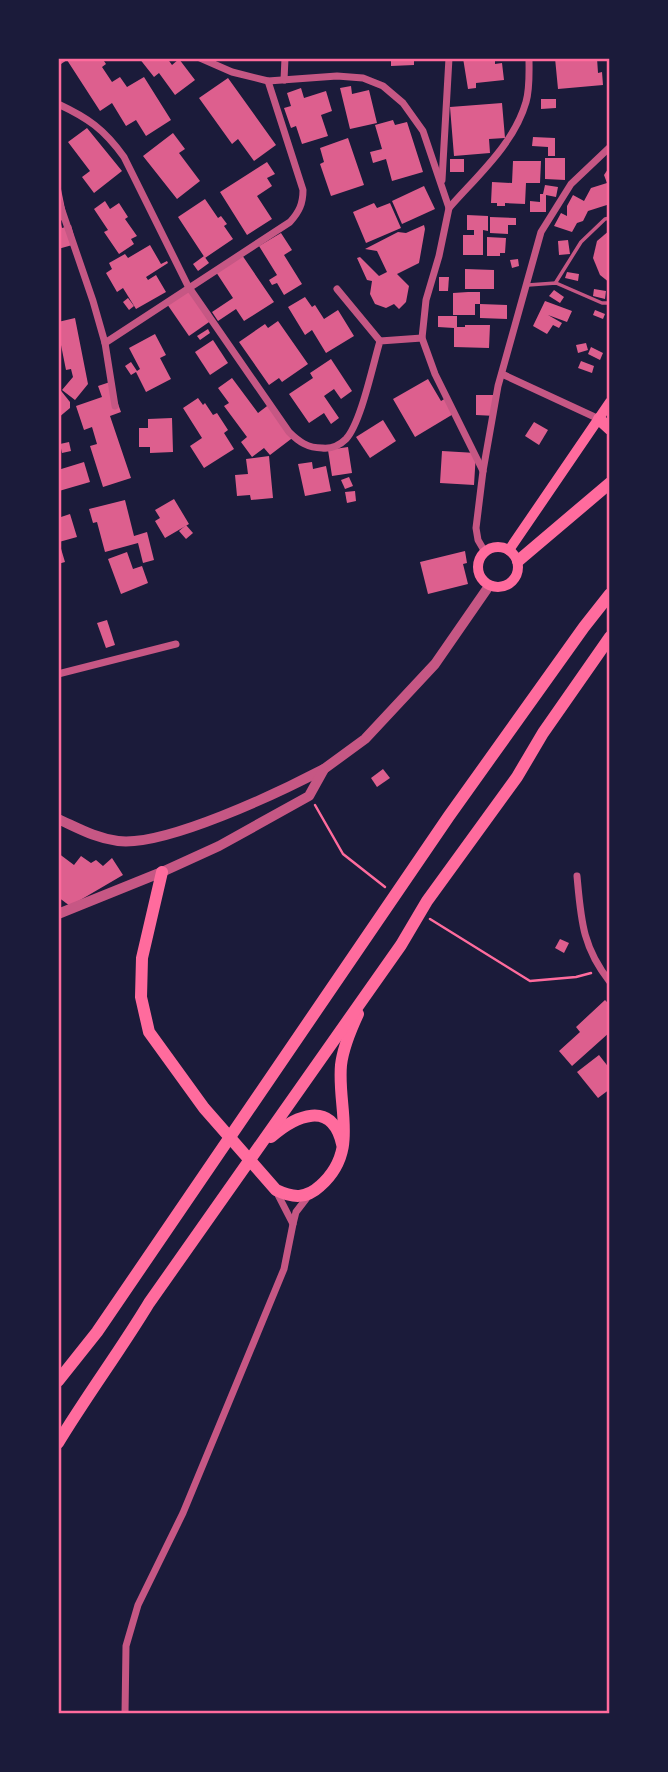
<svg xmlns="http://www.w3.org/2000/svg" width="668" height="1772" font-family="Barlow,sans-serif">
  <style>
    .building { fill: #dd5f8e }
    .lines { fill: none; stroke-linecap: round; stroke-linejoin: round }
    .path { stroke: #ff6b9d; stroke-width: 2.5 }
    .service { stroke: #c65784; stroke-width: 3.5 }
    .minor { stroke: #c65784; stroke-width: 7 }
    .tertiary { stroke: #c65784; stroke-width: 10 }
    .secondary { stroke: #ff6b9d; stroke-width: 10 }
    .trunk { stroke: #ff6b9d; stroke-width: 12 }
    .neatline { fill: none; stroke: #ff6b9d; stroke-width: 2.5 }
  </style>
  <rect width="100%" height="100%" fill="#1b1b3a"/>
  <g class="building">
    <path d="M58,58h44l4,6 -4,3 10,15 8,-5 7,10 17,-10 27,43 -25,16 -10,-16 -10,6 -14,-23 -12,8 -33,-51 -9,6z"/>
    <path d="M139,58h28l5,7 7,-6 16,21 -20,15 -16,-22 -5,4z"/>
    <path d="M391,58h23v7l-23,1z"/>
    <path d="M463,58h32v6l7,-1 2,17 -28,3v5l-8,1z"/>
    <path d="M555,58h42l1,15 4,-1 1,13 -45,4z"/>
    <path d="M228,78l48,67 -22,16 -16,-22 -6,5 -33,-46z"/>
    <path d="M351,86l1,8 17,-4 8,33 -27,6 -10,-41z"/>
    <path d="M301,88l3,10 22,-7 6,20 -11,4 7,21 -26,8 -6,-18 -5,2 -7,-20 7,-2 -4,-13z"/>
    <path d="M541,99h15v9l-15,1z"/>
    <path d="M502,103l3,35 -16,1 1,14 -36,3 -4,-49z"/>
    <path d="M393,120l2,5 12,-3 16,50 -31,9 -6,-22 -13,4 -3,-11 12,-3 -7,-24z"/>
    <path d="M87,128l35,43 -28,22 -12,-16 8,-6 -22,-29z"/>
    <path d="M173,133l12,16 -6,4 21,28 -23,18 -34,-43z"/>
    <path d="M533,137l22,1v18h-7v-9l-16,-1z"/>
    <path d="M348,138l16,47 -33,11 -11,-32 4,-2 -4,-14z"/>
    <path d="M545,158h20v22l-20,-1z"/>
    <rect x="450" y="159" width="14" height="13"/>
    <path d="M513,161h28l-1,22h-14l-1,21 -20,-1v3h-8v-3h-6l1,-21 20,1z"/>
    <path d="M267,162l8,12 -8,4 5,8 -15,10 15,23 -25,16 -27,-43z"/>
    <path d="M608,169h2v35l-22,7 -5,10 -6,2 -5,9 -18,-6 7,-13 6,3v-10l6,-11 11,6 7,-13 16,-5 -3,-8z"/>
    <path d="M545,185l13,2 -2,10 -10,-2v17h-16v-11l10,1v-8h3z"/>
    <path d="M424,186l11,23 -33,15 -10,-23z"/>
    <path d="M58,189h3l6,30 -9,2z"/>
    <path d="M205,199l13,19 3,-2 6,8 -3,2 9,13 -28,19 -27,-41z"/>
    <path d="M105,201l5,8 9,-6 9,14 -3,2 12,17 -6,3 3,5 -15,10 -15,-22 4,-2 -14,-21z"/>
    <path d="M374,203l3,5 13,-5 11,25 -35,15 -13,-31z"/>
    <path d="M467,215l21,1v15l-5,-1v25h-20v-20h11v-5h-7z"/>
    <path d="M490,217l26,1v7h-8v9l-18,-1z"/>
    <path d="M61,224l1,4 9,-3 5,19 -18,5v-24z"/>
    <path d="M424,225l1,4 -6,34 -22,11 12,12 -3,16 -7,7 -5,-5 -8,4 -11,-4 -5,-10 2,-13 -5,-1 -10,-22 3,-1 19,19 8,-4 -10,-21 -12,-2 33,-17 8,1z"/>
    <path d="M610,230v53l-10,-8 -7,-17 4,-17z"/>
    <path d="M281,233l11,17 -8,5 18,29 -18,11 -7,-12 -5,2 -3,-5 8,-5 -18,-29z"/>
    <path d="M487,237l19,1 -1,15h-5v3h-13z"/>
    <path d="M568,240l2,14 -11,1 -1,-14z"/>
    <path d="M150,245l11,19 6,-3 1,2 -22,14 2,3 8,-5 10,17 -30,17 -13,-21 -6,4 -11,-19 6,-4 -3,-6 16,-9 3,4z"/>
    <path d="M242,255l32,47 -30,19 -8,-12 -18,12 -6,-9 21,-14 -17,-26z"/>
    <path d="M204,256l5,7 -11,8 -5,-7z"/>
    <path d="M518,259l1,7 -7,2 -2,-8z"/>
    <path d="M465,269l29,1v19h-29z"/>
    <path d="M567,272l12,2 -1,7 -13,-3z"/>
    <path d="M439,277h10l-1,14h-9z"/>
    <path d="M190,288l22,32 -23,16 -22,-32z"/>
    <path d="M594,289l12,2 -1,8 -12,-3z"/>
    <path d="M554,290l10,7 -4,6 -11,-7z"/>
    <path d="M468,292h12v12h-5v11h-22v-22z"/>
    <path d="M305,297l7,10 3,-2 9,14 14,-9 16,26 -28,17 -14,-23 -7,5 -17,-28z"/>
    <path d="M128,298l6,8 -5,4 -6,-8z"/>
    <path d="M545,301l27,10 -5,11 -19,-7 14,8 -3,5 -6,-3 -6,9 -14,-8z"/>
    <path d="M480,304l27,1v14l-27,-1z"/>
    <path d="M595,310l10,4 -2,5 -10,-4z"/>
    <path d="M438,316h19v11h8v-2h25l-1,23 -35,-1v-19l-16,-1z"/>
    <path d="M75,318l13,66 -13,16 -13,-10 11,-13 -2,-8 -5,1 -8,-40v-8z"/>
    <path d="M278,321l30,43 -26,18 -3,-4 -10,7 -30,-43 26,-18 3,4z"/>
    <path d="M208,329l2,4 -10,7 -3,-4z"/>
    <path d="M155,334l11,21 -6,3 11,21 -25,13 -10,-20 -5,3 -6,-9 6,-4 6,9 3,-2 -11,-21z"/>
    <path d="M213,340l15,23 -18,12 -15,-23z"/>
    <path d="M586,343l2,7 -10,3 -2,-8z"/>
    <path d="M591,347l12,6 -3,7 -12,-6z"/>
    <path d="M331,359l21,32 -11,8 -7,-10 -10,7 15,22 -8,6 -7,-11 -15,10 -20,-29 24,-16 -3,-5z"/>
    <path d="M581,361l13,5 -2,7 -14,-5z"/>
    <path d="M232,378l26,35 13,-10 24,33 -25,19 -6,-7 -12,9 -11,-15 6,-5 -23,-31 5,-3 -11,-15z"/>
    <path d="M428,379l13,22 5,-3 9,15 -40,24 -22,-38z"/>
    <path d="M110,382l11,30 -11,4 21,62 -28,9 -13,-41 7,-2 -5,-17 -8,3 -8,-24 26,-9 -4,-11z"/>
    <path d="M58,387l12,15v6l-12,10z"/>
    <path d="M476,395h20v21l-20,-1z"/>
    <path d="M198,398l5,7 2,-2 8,12 4,-2 11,17 -4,3 10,16 -30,19 -14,-22 12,-8 -19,-30z"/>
    <path d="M172,418l1,34 -23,1v-6h-11v-19h9v-9z"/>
    <path d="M383,420l13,21 -26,17 -14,-21z"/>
    <path d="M534,422l14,8 -9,15 -14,-9z"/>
    <path d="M69,442l2,9 -9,2 -2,-9z"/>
    <path d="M348,447l4,26 -20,3 -4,-26z"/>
    <path d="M442,451l34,2 -2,32 -34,-2z"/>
    <path d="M269,456l4,42 -22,2 -1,-5 -13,1 -2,-21 13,-1 -2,-15z"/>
    <path d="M84,462l6,20 -31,9 -1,-21z"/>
    <path d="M312,462l1,7 13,-3 5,25 -26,5 -7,-32z"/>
    <path d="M349,477l4,9 -8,3 -4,-9z"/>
    <path d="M355,491l1,10 -9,2 -2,-11z"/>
    <path d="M174,499l15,25 -24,14 -10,-17 5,-3 -5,-8z"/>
    <path d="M125,500l9,36 13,-4 7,28 -11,3 -5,-20 -33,9 -8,-30 -4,1 -4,-14z"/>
    <path d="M70,514l7,23 -18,5 6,20 -7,2v-46z"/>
    <path d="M186,525l7,8 -7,6 -7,-8z"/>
    <path d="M465,551l2,12 -4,1 5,20 -40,10 -8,-32z"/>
    <path d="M127,552l6,17 9,-3 6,17 -27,11 -13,-35z"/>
    <path d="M107,620l8,25 -9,3 -9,-25z"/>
    <path d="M383,769l7,9 -13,9 -6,-9z"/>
    <path d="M58,853l16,12 7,-9 10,7 5,-3 7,6 9,-8 11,17 -53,31 -12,-9z"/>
    <path d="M560,939l9,4 -5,10 -9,-5z"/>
    <path d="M605,1000l5,5v27l-38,34 -13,-15 21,-19 -4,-5z"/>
    <path d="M599,1055l11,14v20l-12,9 -21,-26z"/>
  </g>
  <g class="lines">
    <g class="path">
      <path d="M315,805l28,49 42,33"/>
      <path d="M430,919l100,62 46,-4 15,-4"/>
    </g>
    <g class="service">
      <path d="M556,282l25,-40 24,-23 5,-1"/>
      <path d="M528,285l28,-2 46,20h8"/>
    </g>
    <g class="minor">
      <path d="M200,58l32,14 36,9 69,-5 26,2 20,8 20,17 20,28 26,77 -10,48 -13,44 -4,38 13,36 48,97"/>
      <path d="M284,80l1,-22"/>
      <path d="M58,104c30,14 46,25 66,53l64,129 101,146c10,10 19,16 33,16 9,1 18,-3 24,-9 15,-16 27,-75 34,-98l42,-3"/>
      <path d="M442,180l7,-122"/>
      <path d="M58,199l35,102 12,42 10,63"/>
      <path d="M449,208c28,-32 65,-64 77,-106 4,-14 3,-30 3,-44"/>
      <path d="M337,289l43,52"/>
      <path d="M105,343l185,-121c9,-10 13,-18 13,-32l-35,-109"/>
      <path d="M502,374l97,45"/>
      <path d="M485,552l-7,-12 -2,-12 7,-57 15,-85 43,-154 30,-48 39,-37"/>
      <path d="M58,674l118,-30"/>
      <path d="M577,876c4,43 5,71 33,106"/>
      <path d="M293,1224l3,-12 13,-17"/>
      <path d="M125,1714l1,-68 12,-41 45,-92 101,-244 9,-45 -17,-33"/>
    </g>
    <g class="tertiary">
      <path d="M58,819c20,9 37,19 60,22 47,6 162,-49 206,-72"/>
      <path d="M58,914l104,-42 57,-26 90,-50 15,-27 41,-30 70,-75 54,-78"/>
    </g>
    <g class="secondary">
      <circle cx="498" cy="567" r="20"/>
      <path d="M509,550l101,-148"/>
    </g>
    <g class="trunk">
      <path d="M599,419l11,10"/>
      <path d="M518,561l92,-78"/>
      <path d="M162,872l-20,86 -1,39 8,35 55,76 72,82c17,8 30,9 44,-4 40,-35 17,-77 21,-121 2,-17 10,-36 17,-51"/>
      <path d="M271,1137c24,-21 61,-38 71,7"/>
      <path d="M58,1381l39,-49 352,-516 135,-189 26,-33"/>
      <path d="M58,1443c29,-48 62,-92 91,-140l252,-358 26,-44 90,-124 26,-44 67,-96"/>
    </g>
  </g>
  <rect width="668" height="1772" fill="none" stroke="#1b1b3a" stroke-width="119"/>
  <rect x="60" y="60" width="548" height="1652" class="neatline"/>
</svg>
